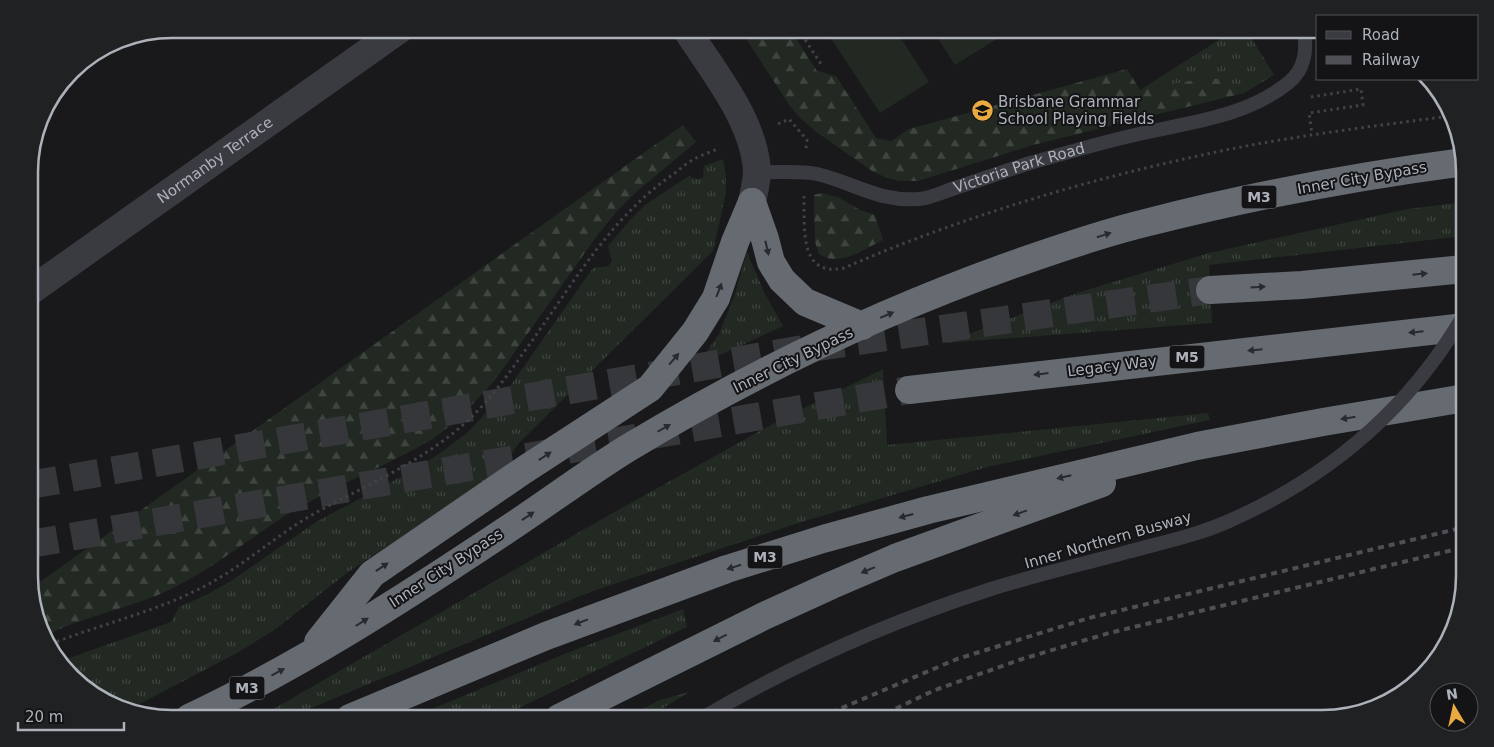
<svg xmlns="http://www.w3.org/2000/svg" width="1494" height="747" font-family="'DejaVu Sans',sans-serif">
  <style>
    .grass { fill: url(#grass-tufts) }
    .forest { fill: url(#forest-firs) }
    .pitch { fill: #212922 }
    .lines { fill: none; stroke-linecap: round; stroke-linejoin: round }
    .motorway-tunnel { stroke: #36373b; stroke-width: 28; stroke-dasharray: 28 14; stroke-linecap: butt }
    .path { stroke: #404247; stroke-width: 3; stroke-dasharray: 2.5 4; stroke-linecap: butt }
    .service { stroke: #3a3b40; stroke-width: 14 }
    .minor { stroke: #3a3b40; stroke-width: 28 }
    .motorway { stroke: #666a71; stroke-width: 28 }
    .rail { stroke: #4d4f55; stroke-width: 4; stroke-dasharray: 6 5; stroke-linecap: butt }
    .service-bridge { stroke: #3a3b40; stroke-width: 14 }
    .oneway { fill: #282a2d }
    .labels { text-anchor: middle; stroke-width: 4; stroke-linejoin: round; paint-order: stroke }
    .shield { fill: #141416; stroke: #7e8289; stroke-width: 1 }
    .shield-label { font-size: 14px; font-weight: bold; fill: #acb1ba }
    .poi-label { font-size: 15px; fill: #acb1ba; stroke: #141416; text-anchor: start }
    .street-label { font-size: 15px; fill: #acb1ba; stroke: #141416 }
    .rim { fill: none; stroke: #acb1ba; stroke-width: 2.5 }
  </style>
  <defs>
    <pattern id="grass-tufts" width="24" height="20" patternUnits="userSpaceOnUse" patternTransform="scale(1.25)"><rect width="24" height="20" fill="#212922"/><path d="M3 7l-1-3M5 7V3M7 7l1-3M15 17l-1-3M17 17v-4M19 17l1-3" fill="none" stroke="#3f4640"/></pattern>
    <pattern id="forest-firs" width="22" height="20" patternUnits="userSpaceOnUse" patternTransform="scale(1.25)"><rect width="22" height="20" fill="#212922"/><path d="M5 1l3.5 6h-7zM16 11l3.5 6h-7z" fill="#3f4640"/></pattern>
  </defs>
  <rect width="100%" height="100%" fill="#19191b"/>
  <g class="grass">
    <path d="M1236,29h10l28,46 -30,18 -6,-6 -98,3z"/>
    <path d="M723,159l3,17v17l-13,58 -194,192 -21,31 -150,98 -71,56 -40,25 -107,56 -21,-5 -51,-42 113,-40 8,-15 27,-12 25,-14 85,-59 105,-56 25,-17 23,-18 39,-42 85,-121 15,-2 4,-5 -4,-15 22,-26 15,-15 44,-29 7,3 7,-1 1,-12z"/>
    <path d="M1464,202v34l-255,29 3,58 -267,20 135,-51 129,-39 199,-44z"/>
    <path d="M747,252l18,42 18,32 -76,35 -4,-4 16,-23 15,-37z"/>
    <path d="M883,369l4,76 321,-32 2,7 -223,47 -192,57 -205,68 -303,126h-29l344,-199 176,-98z"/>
    <path d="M683,609l4,18 -189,91h-88l157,-65z"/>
    <path d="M689,692l-42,26h-23l36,-18z"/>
  </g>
  <g class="forest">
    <path d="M740,29h50l27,42 19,5 40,62 15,3 18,-12 218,-60 13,21c21,-3 60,-13 80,-11 9,2 17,7 24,14l-211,52 -115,36h-19l-14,-4 -13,-6 -57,-40 -16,-14 -10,-12z"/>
    <path d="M683,125l13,17 -61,51 -17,17 -22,27 -101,143c-18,20 -35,39 -57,55 -10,8 -22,13 -33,19 -37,19 -76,36 -112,57 -45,28 -86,63 -135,84 -36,15 -76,22 -111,40l-17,-41v-5z"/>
    <path d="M822,193l16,4 22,13 15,5 8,25c-19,9 -44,28 -64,14l-4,-12 -1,-47z"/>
  </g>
  <g class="pitch">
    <path d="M825,29h70l34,53 -49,31z"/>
    <path d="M932,29h69l4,5 -50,31z"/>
  </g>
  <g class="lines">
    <g class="motorway-tunnel">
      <path d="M30,485l767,-135 413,-60"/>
      <path d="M30,544l879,-154"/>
    </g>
    <g class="path">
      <path d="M798,29l25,38"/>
      <path d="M1311,97l50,-8 2,16 -54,8 3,21"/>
      <path d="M778,124l11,-5 18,21 -1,8"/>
      <path d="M804,196c1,30 -6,82 40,72 122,-53 251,-91 382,-118 74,-15 149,-24 224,-34"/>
      <path d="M51,644c50,-20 104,-32 152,-57 41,-21 74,-53 114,-75 50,-27 104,-50 147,-88 26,-23 45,-51 65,-79 44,-61 82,-129 146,-172 6,-5 13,-11 21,-15 7,-4 16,-6 23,-10"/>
    </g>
    <g class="service">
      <path id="s1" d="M757,172c18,1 43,-2 60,2 38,9 61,28 102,25 12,-1 24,-7 36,-11 25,-8 50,-17 75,-25 36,-10 73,-21 109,-29 51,-12 107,-17 149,-51 17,-13 20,-34 15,-54"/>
      <path d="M702,718c90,-53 187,-96 286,-128 47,-15 95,-26 143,-39"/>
    </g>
    <g class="minor">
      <path d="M686,29c27,42 68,91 71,142 0,10 -3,21 -5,31"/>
      <path id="s2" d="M29,292l371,-263"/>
    </g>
    <g class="motorway">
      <path d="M752,202l13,37 6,23 11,18 23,22 57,24"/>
      <path d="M1210,290l92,-5 162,-16"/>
      <path d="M909,390l556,-63"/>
      <path d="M318,642l54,-68 152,-104 126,-82 45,-56 21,-34 19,-56 17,-40"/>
      <path d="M189,718c110,-52 214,-119 316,-187 41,-27 81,-57 123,-83 124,-75 258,-139 395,-187 40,-14 81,-28 122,-38 105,-27 212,-47 319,-61"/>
      <path d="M350,718l196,-82 181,-67 96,-30 105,-29 269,-64 126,-24 142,-24"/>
      <path d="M559,718l205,-102 68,-31 63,-27 207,-75"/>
    </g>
    <g class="rail">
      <path d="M822,718l15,-8 120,-51 132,-41 376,-91"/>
      <path d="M876,718l59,-28 84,-30 90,-27 356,-86"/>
    </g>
    <path class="service-bridge" d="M1131,551c33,-9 67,-16 98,-30 100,-44 181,-113 236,-208"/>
  </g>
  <defs><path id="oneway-solid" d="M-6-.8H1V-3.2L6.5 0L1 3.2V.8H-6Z" transform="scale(1.25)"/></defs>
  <g class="oneway">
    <use href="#oneway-solid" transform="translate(1104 235) rotate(-17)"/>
    <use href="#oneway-solid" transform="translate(767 248) rotate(77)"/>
    <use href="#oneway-solid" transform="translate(1420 274) rotate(-6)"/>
    <use href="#oneway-solid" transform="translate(1258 287) rotate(-3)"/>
    <use href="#oneway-solid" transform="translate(719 290) rotate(-69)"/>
    <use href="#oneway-solid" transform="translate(887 315) rotate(-23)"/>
    <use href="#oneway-solid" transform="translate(1416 332) rotate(174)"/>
    <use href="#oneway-solid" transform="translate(1255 350) rotate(174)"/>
    <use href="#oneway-solid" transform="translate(674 359) rotate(-49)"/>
    <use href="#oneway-solid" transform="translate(1041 374) rotate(173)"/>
    <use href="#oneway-solid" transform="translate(1348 418) rotate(171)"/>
    <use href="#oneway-solid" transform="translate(664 428) rotate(-30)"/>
    <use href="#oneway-solid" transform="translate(545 456) rotate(-33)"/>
    <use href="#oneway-solid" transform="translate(1064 477) rotate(167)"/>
    <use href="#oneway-solid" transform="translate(1020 513) rotate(160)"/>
    <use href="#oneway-solid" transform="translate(528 516) rotate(-34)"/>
    <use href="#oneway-solid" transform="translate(906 516) rotate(165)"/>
    <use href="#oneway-solid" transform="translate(382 567) rotate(-34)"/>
    <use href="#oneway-solid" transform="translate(734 567) rotate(162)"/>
    <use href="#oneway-solid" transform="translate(868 570) rotate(157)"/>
    <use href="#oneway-solid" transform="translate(362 622) rotate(-32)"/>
    <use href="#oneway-solid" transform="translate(581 622) rotate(159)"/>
    <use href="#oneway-solid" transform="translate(720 638) rotate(153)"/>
    <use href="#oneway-solid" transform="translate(278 672) rotate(-28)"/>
  </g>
  <defs>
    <symbol id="school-disc" viewBox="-11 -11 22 22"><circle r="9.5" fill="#eaaa42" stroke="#141416"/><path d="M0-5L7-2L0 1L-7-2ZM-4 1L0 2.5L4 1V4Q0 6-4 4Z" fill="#111"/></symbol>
  </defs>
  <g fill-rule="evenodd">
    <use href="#school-disc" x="970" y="98" width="25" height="25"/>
  </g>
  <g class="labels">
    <g class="shield">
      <rect x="1241.5" y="185.5" width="35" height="23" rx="4"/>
      <rect x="1169.5" y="345.5" width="35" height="23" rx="4"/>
      <rect x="747.5" y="545.5" width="35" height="23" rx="4"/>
      <rect x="229.5" y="676.5" width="35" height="23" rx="4"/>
    </g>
    <g class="shield-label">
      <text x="1259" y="202">M3</text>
      <text x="1187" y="362">M5</text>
      <text x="765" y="562">M3</text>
      <text x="247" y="693">M3</text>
    </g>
    <g class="poi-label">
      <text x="998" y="107">Brisbane Grammar<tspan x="998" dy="17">School Playing Fields</tspan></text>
    </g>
    <g class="street-label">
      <text dy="5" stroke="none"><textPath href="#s2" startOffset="228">Normanby Terrace</textPath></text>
      <text dy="5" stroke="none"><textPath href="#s1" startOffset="271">Victoria Park Road</textPath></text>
      <text transform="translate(1362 178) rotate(-10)" y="5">Inner City Bypass</text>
      <text transform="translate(793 360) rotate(-26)" y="5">Inner City Bypass</text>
      <text transform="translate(1112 366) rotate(-7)" y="5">Legacy Way</text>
      <text transform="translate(1108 540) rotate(-16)" y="5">Inner Northern Busway</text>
      <text transform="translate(446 568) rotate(-33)" y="5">Inner City Bypass</text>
    </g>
  </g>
  <path d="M0 0H1494V747H0ZM172 38H1322A134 134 0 0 1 1456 172V576A134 134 0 0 1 1322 710H172A134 134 0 0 1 38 576V172A134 134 0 0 1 172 38Z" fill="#202123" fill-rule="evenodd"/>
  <path class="rim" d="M172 38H1322A134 134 0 0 1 1456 172V576A134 134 0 0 1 1322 710H172A134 134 0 0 1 38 576V172A134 134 0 0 1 172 38Z"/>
  <rect x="1316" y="15" width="162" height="65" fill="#141416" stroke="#515358"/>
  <rect x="1326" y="31" width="25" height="8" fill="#3a3b40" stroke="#515358"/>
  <text x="1362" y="40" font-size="15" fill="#acb1ba">Road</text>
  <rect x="1326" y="56" width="25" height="8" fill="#4d4f55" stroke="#515358"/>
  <text x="1362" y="65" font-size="15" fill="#acb1ba">Railway</text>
  <g transform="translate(1454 707) rotate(351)"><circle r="24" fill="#141416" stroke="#515358"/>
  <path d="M0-4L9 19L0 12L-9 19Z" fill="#eaaa42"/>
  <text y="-8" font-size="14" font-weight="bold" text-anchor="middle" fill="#acb1ba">N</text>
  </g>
  <path d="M18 722v8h106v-8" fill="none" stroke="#acb1ba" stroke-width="2.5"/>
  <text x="25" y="722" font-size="15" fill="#acb1ba" stroke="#141416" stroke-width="4" paint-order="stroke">20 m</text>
</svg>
